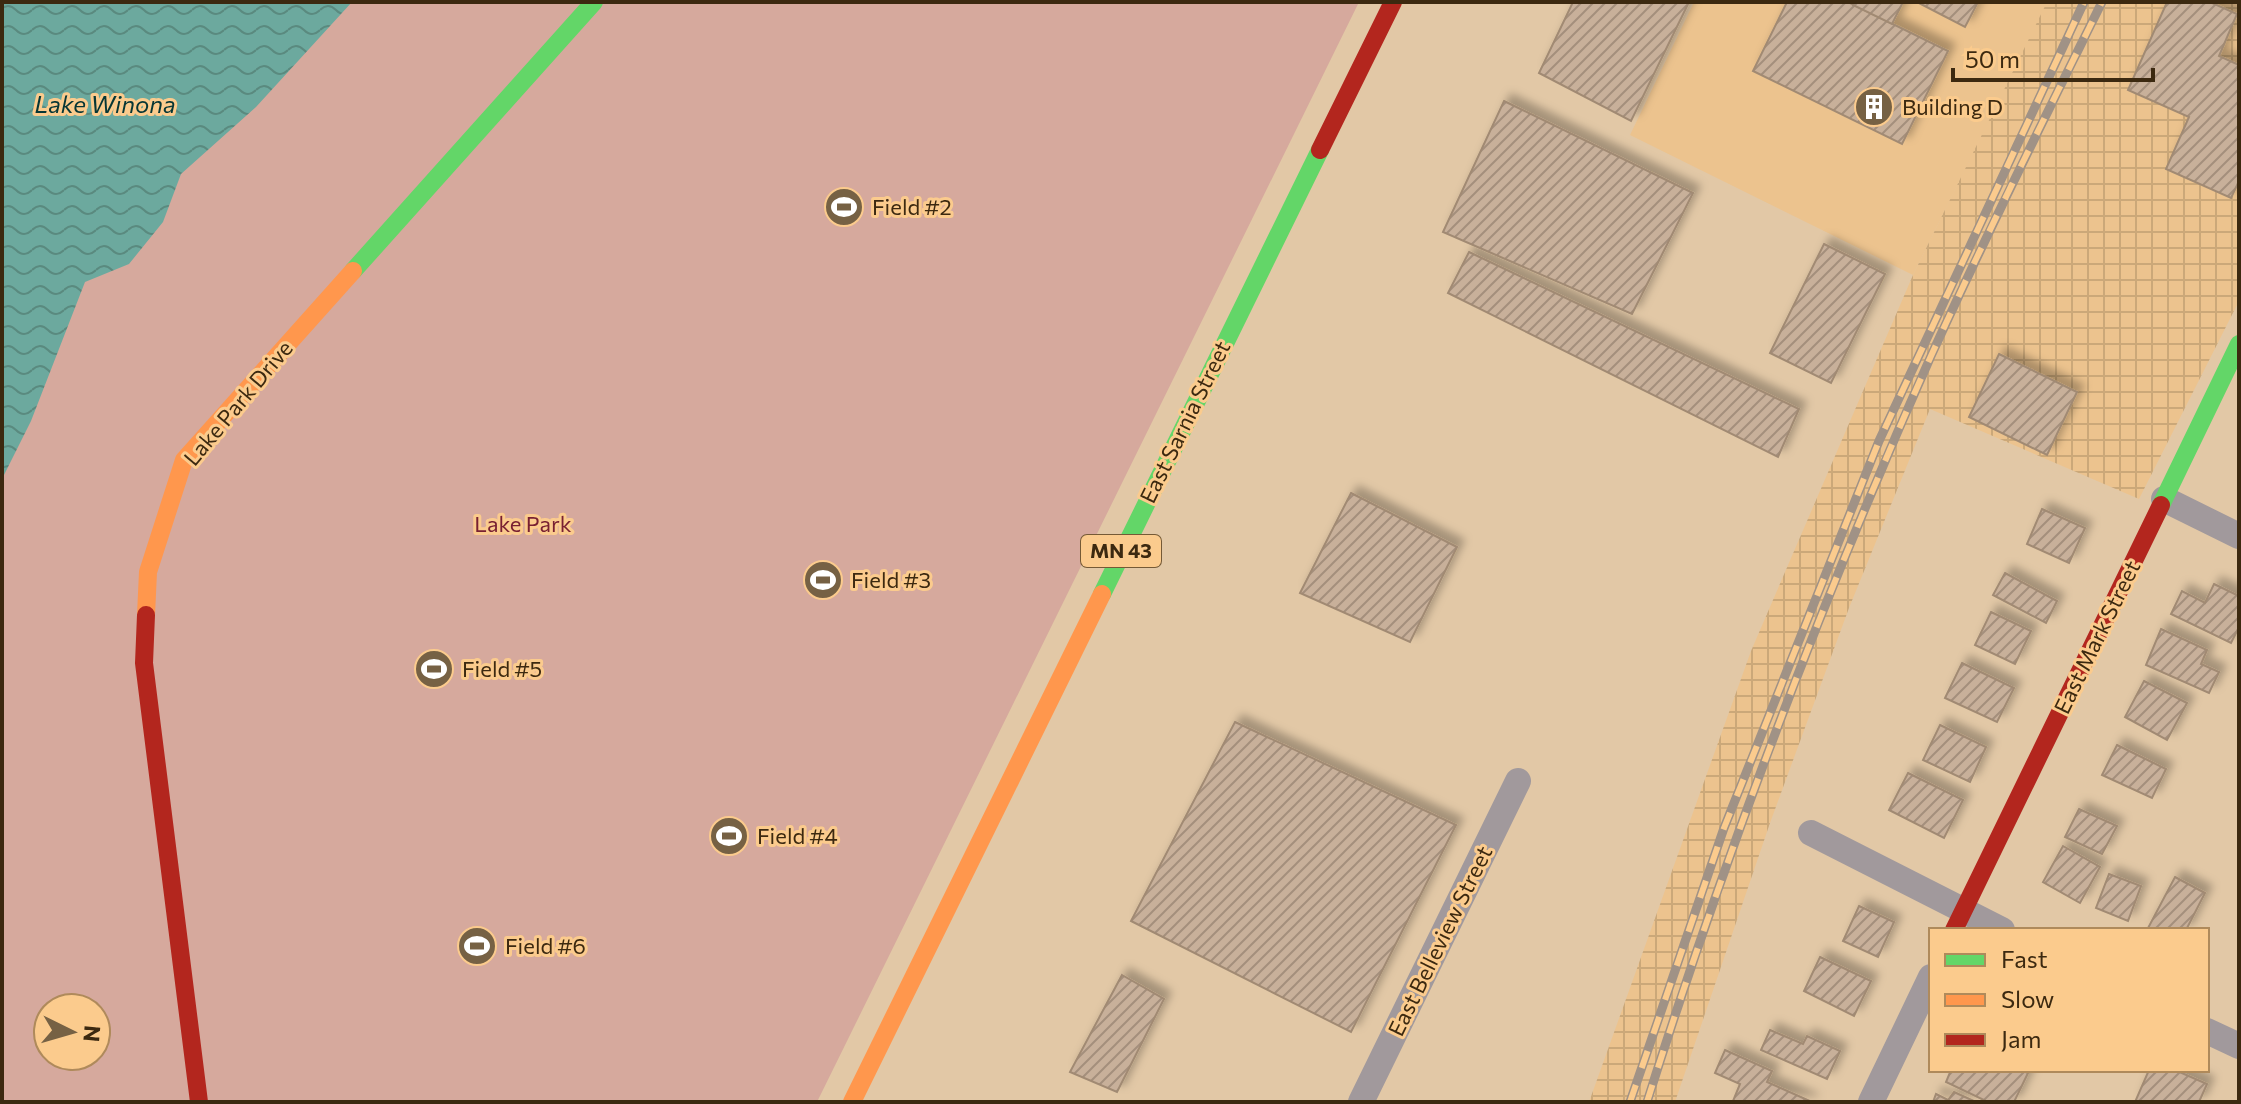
<svg xmlns="http://www.w3.org/2000/svg" width="2241" height="1104" font-family="Commissioner,sans-serif">
  <style>
    .built { fill: #ecc38e }
    .industrial { fill: url(#industrial-grid) }
    .park { fill: #d6a99d; fill-rule: evenodd }
    .water { fill: url(#water-waves) }
    .building { fill: url(#building-hatch); stroke: #a18a73; stroke-width: 2; filter: url(#shadow) }
    .lines { fill: none; stroke-linecap: round; stroke-linejoin: round }
    .street { stroke: #a1999c; stroke-width: 26 }
    .fast { stroke: #63d668; stroke-width: 18 }
    .slow { stroke: #ff974d; stroke-width: 18 }
    .jam { stroke: #b3261e; stroke-width: 18 }
    .rail-casing { stroke: #a09286; stroke-width: 9 }
    .rail { stroke: #fbcb8d; stroke-width: 6; stroke-dasharray: 18; stroke-linecap: butt }
    .labels { text-anchor: middle; stroke-width: 6; stroke-linejoin: round; paint-order: stroke }
    .shield { fill: #fbcb8d; stroke: #755a36; stroke-width: 2 }
    .shield-label { font-size: 20px; font-weight: bold; fill: #3c2910 }
    .poi-label { font-size: 22px; fill: #3c2910; stroke: #fbcb8d; text-anchor: start }
    .street-label { font-size: 22px; fill: #3c2910; stroke: #fbcb8d }
    .park-label { font-size: 22px; fill: #782032; stroke: #fbcb8d }
    .water-label { font-size: 24px; font-style: italic; fill: #063635; stroke: #fbcb8d }
  </style>
  <defs>
    <pattern id="industrial-grid" width="8" height="8" patternUnits="userSpaceOnUse" patternTransform="scale(2)"><rect width="8" height="8" fill="#ecc38e"/><path d="M0 4h8M4 0v8" fill="none" stroke="#cba879"/></pattern>
    <pattern id="water-waves" width="16" height="10" patternUnits="userSpaceOnUse" patternTransform="scale(2)"><rect width="16" height="10" fill="#6ca99e"/><path d="M0 5q4-4 8 0t8 0" fill="none" stroke="#5a8a7f"/></pattern>
    <pattern id="building-hatch" width="6" height="6" patternUnits="userSpaceOnUse" patternTransform="scale(2)"><rect width="6" height="6" fill="#c8b09a"/><path d="M-1 1l2-2M0 6l6-6M5 7l2-2" fill="none" stroke="#a48f7c"/></pattern>
    <filter id="shadow"><feDropShadow dx="7" dy="-7" stdDeviation="4" flood-color="#0004"/></filter>
  </defs>
  <rect width="100%" height="100%" fill="#e2c8a6"/>
  <path class="built" d="M1694,2h354l-135,273 -283,-140z"/>
  <path class="industrial" d="M2047,2h192v299l-100,198 -209,-90 -81,199 -79,215 -95,279h-86l162,-451 162,-376z"/>
  <path class="park" d="M2,2h1357l-542,1100h-815zM48,1008h48v48h-48z"/>
  <path class="water" d="M2,2h350l-96,105 -75,67 -18,48 -34,42 -44,18 -54,139 -29,58z"/>
  <g class="building">
    <path d="M1573,2h116l-58,119 -92,-48z"/>
    <path d="M1787,2h61l100,49 -46,93 -149,-73z"/>
    <path d="M1854,2h49l-11,22 -39,-19z"/>
    <path d="M1917,2h61l-13,25z"/>
    <path d="M2167,2h43l27,12 -18,42 20,9v116l-8,17 -65,-29 23,-52 -61,-27z"/>
    <path d="M1504,101l189,92 -61,121 -189,-82z"/>
    <path d="M1824,244l61,30 -54,109 -61,-30z"/>
    <path d="M1469,252l330,157 -21,48 -330,-164z"/>
    <path d="M1999,354l78,38 -30,63 -78,-38z"/>
    <path d="M1351,493l106,54 -47,95 -110,-49z"/>
    <path d="M2042,509l43,19 -16,35 -42,-19z"/>
    <path d="M2005,573l52,28 -11,22 -53,-28z"/>
    <path d="M2214,584l25,12v31l-8,16 -60,-29 11,-23 23,12z"/>
    <path d="M1991,612l40,19 -16,33 -40,-19z"/>
    <path d="M2161,629l46,21 -6,14 18,8 -10,21 -63,-28z"/>
    <path d="M1962,663l52,25 -17,34 -52,-24z"/>
    <path d="M2144,681l43,22 -20,37 -42,-23z"/>
    <path d="M1235,722l221,103 -105,207 -220,-111z"/>
    <path d="M1940,725l46,22 -16,35 -47,-22z"/>
    <path d="M2117,745l49,24 -14,29 -50,-23z"/>
    <path d="M1908,773l55,27 -19,38 -55,-28z"/>
    <path d="M2079,809l38,17 -15,28 -37,-17z"/>
    <path d="M2063,846l37,21 -20,36 -37,-21z"/>
    <path d="M2109,874l32,12 -13,35 -32,-13z"/>
    <path d="M2175,877l30,16 -19,37h-39z"/>
    <path d="M1859,906l35,16 -16,35 -35,-16z"/>
    <path d="M1820,957l51,24 -17,35 -50,-25z"/>
    <path d="M1122,975l42,24 -47,93 -47,-20z"/>
    <path d="M1770,1030l33,14 4,-8 33,15 -13,28 -66,-29z"/>
    <path d="M1725,1050l47,21 -5,11 45,20 -79,-1 7,-17 -25,-11z"/>
    <path d="M1951,1070h70l7,3 -14,29h-26l-42,-20z"/>
    <path d="M2149,1070h26l32,14 -8,18h-64z"/>
    <path d="M1954,1092l22,10h-43l3,-8 12,6z"/>
  </g>
  <g class="lines">
    <g class="street">
      <path d="M2164,499l75,37"/>
      <path d="M1811,833l191,97"/>
      <path d="M2207,1031l32,15"/>
      <path d="M1361,1102l157,-321"/>
      <path d="M1871,1102l60,-125"/>
    </g>
    <g class="fast">
      <path d="M353,271l241,-269"/>
      <path d="M2161,505l78,-161"/>
      <path d="M1102,594l218,-444"/>
    </g>
    <g class="slow">
      <path d="M146,615l2,-43 36,-112 169,-189"/>
      <path d="M852,1102l250,-508"/>
    </g>
    <g class="jam">
      <path d="M1320,150l73,-148"/>
      <path d="M146,615l-2,48 55,439"/>
      <path d="M1954,930l207,-425"/>
    </g>
    <defs>
      <g id="rail">
        <path d="M1630,1102l94,-274 155,-387 205,-439"/>
        <path d="M1647,1102c80,-253 176,-504 284,-746 54,-119 113,-237 171,-354"/>
      </g>
    </defs>
    <use href="#rail" class="rail-casing"/>
    <use href="#rail" class="rail"/>
  </g>
  <defs>
    <symbol id="building-disc" viewBox="-11 -11 22 22"><circle r="9.5" fill="#766144" stroke="#fbcb8d"/><path d="M-4-6H4V6H1V3H-1V6H-4ZM-2.5-4.3h1.7v1.8h-1.7ZM.8-4.3h1.7v1.8H.8ZM-2.5-1h1.7V.8h-1.7ZM.8-1h1.7V.8H.8Z" fill="#fff"/></symbol>
    <symbol id="stadium-disc" viewBox="-11 -11 22 22"><circle r="9.5" fill="#766144" stroke="#fbcb8d"/><path d="M0-5a6.5 5 0 1 0 0 10a6.5 5 0 1 0 0-10ZM-3.5-1.8h7v3.6h-7Z" fill="#fff"/></symbol>
  </defs>
  <g fill-rule="evenodd">
    <use href="#building-disc" x="1852" y="85" width="44" height="44"/>
    <use href="#stadium-disc" x="822" y="185" width="44" height="44"/>
    <use href="#stadium-disc" x="801" y="558" width="44" height="44"/>
    <use href="#stadium-disc" x="412" y="647" width="44" height="44"/>
    <use href="#stadium-disc" x="707" y="814" width="44" height="44"/>
    <use href="#stadium-disc" x="455" y="924" width="44" height="44"/>
  </g>
  <g class="labels">
    <rect class="shield" x="1081" y="535" width="80" height="32" rx="6"/>
    <g class="shield-label">
      <text x="1121" y="558">MN 43</text>
    </g>
    <g class="poi-label">
      <text x="1902" y="115">Building D</text>
      <text x="872" y="215">Field #2</text>
      <text x="851" y="588">Field #3</text>
      <text x="462" y="677">Field #5</text>
      <text x="757" y="844">Field #4</text>
      <text x="505" y="954">Field #6</text>
    </g>
    <g class="street-label">
      <text transform="translate(238 403) rotate(-50)" y="8">Lake Park Drive</text>
      <text transform="translate(1185 422) rotate(-64)" y="8">East Sarnia Street</text>
      <text transform="translate(2097 637) rotate(-64)" y="8">East Mark Street</text>
      <text transform="translate(1440 941) rotate(-64)" y="8">East Belleview Street</text>
    </g>
    <g class="park-label">
      <text x="523" y="532">Lake Park</text>
    </g>
    <g class="water-label">
      <text x="105" y="113">Lake Winona</text>
    </g>
  </g>
  <rect width="2241" height="1104" fill="none" stroke="#3c2910" stroke-width="8"/>
  <rect x="1929" y="928" width="280" height="144" fill="#fbcb8d" stroke="#af8a5b" stroke-width="2"/>
  <rect x="1945" y="954" width="40" height="12" fill="#63d668" stroke="#af8a5b" stroke-width="2"/>
  <text x="2001" y="968" font-size="24" fill="#3c2910">Fast</text>
  <rect x="1945" y="994" width="40" height="12" fill="#ff974d" stroke="#af8a5b" stroke-width="2"/>
  <text x="2001" y="1008" font-size="24" fill="#3c2910">Slow</text>
  <rect x="1945" y="1034" width="40" height="12" fill="#b3261e" stroke="#af8a5b" stroke-width="2"/>
  <text x="2001" y="1048" font-size="24" fill="#3c2910">Jam</text>
  <g transform="translate(72 1032) rotate(95)"><circle r="38" fill="#fbcb8d" stroke="#af8a5b" stroke-width="2"/>
  <path d="M0-6L14 30L0 20L-14 30Z" fill="#766144"/>
  <text y="-12" font-size="22" font-weight="bold" text-anchor="middle" fill="#3c2910">N</text>
  </g>
  <path d="M1953 68v12h200v-12" fill="none" stroke="#3c2910" stroke-width="4"/>
  <text x="1965" y="68" font-size="24" fill="#3c2910" stroke="#fbcb8d" stroke-width="6" paint-order="stroke">50 m</text>
</svg>
